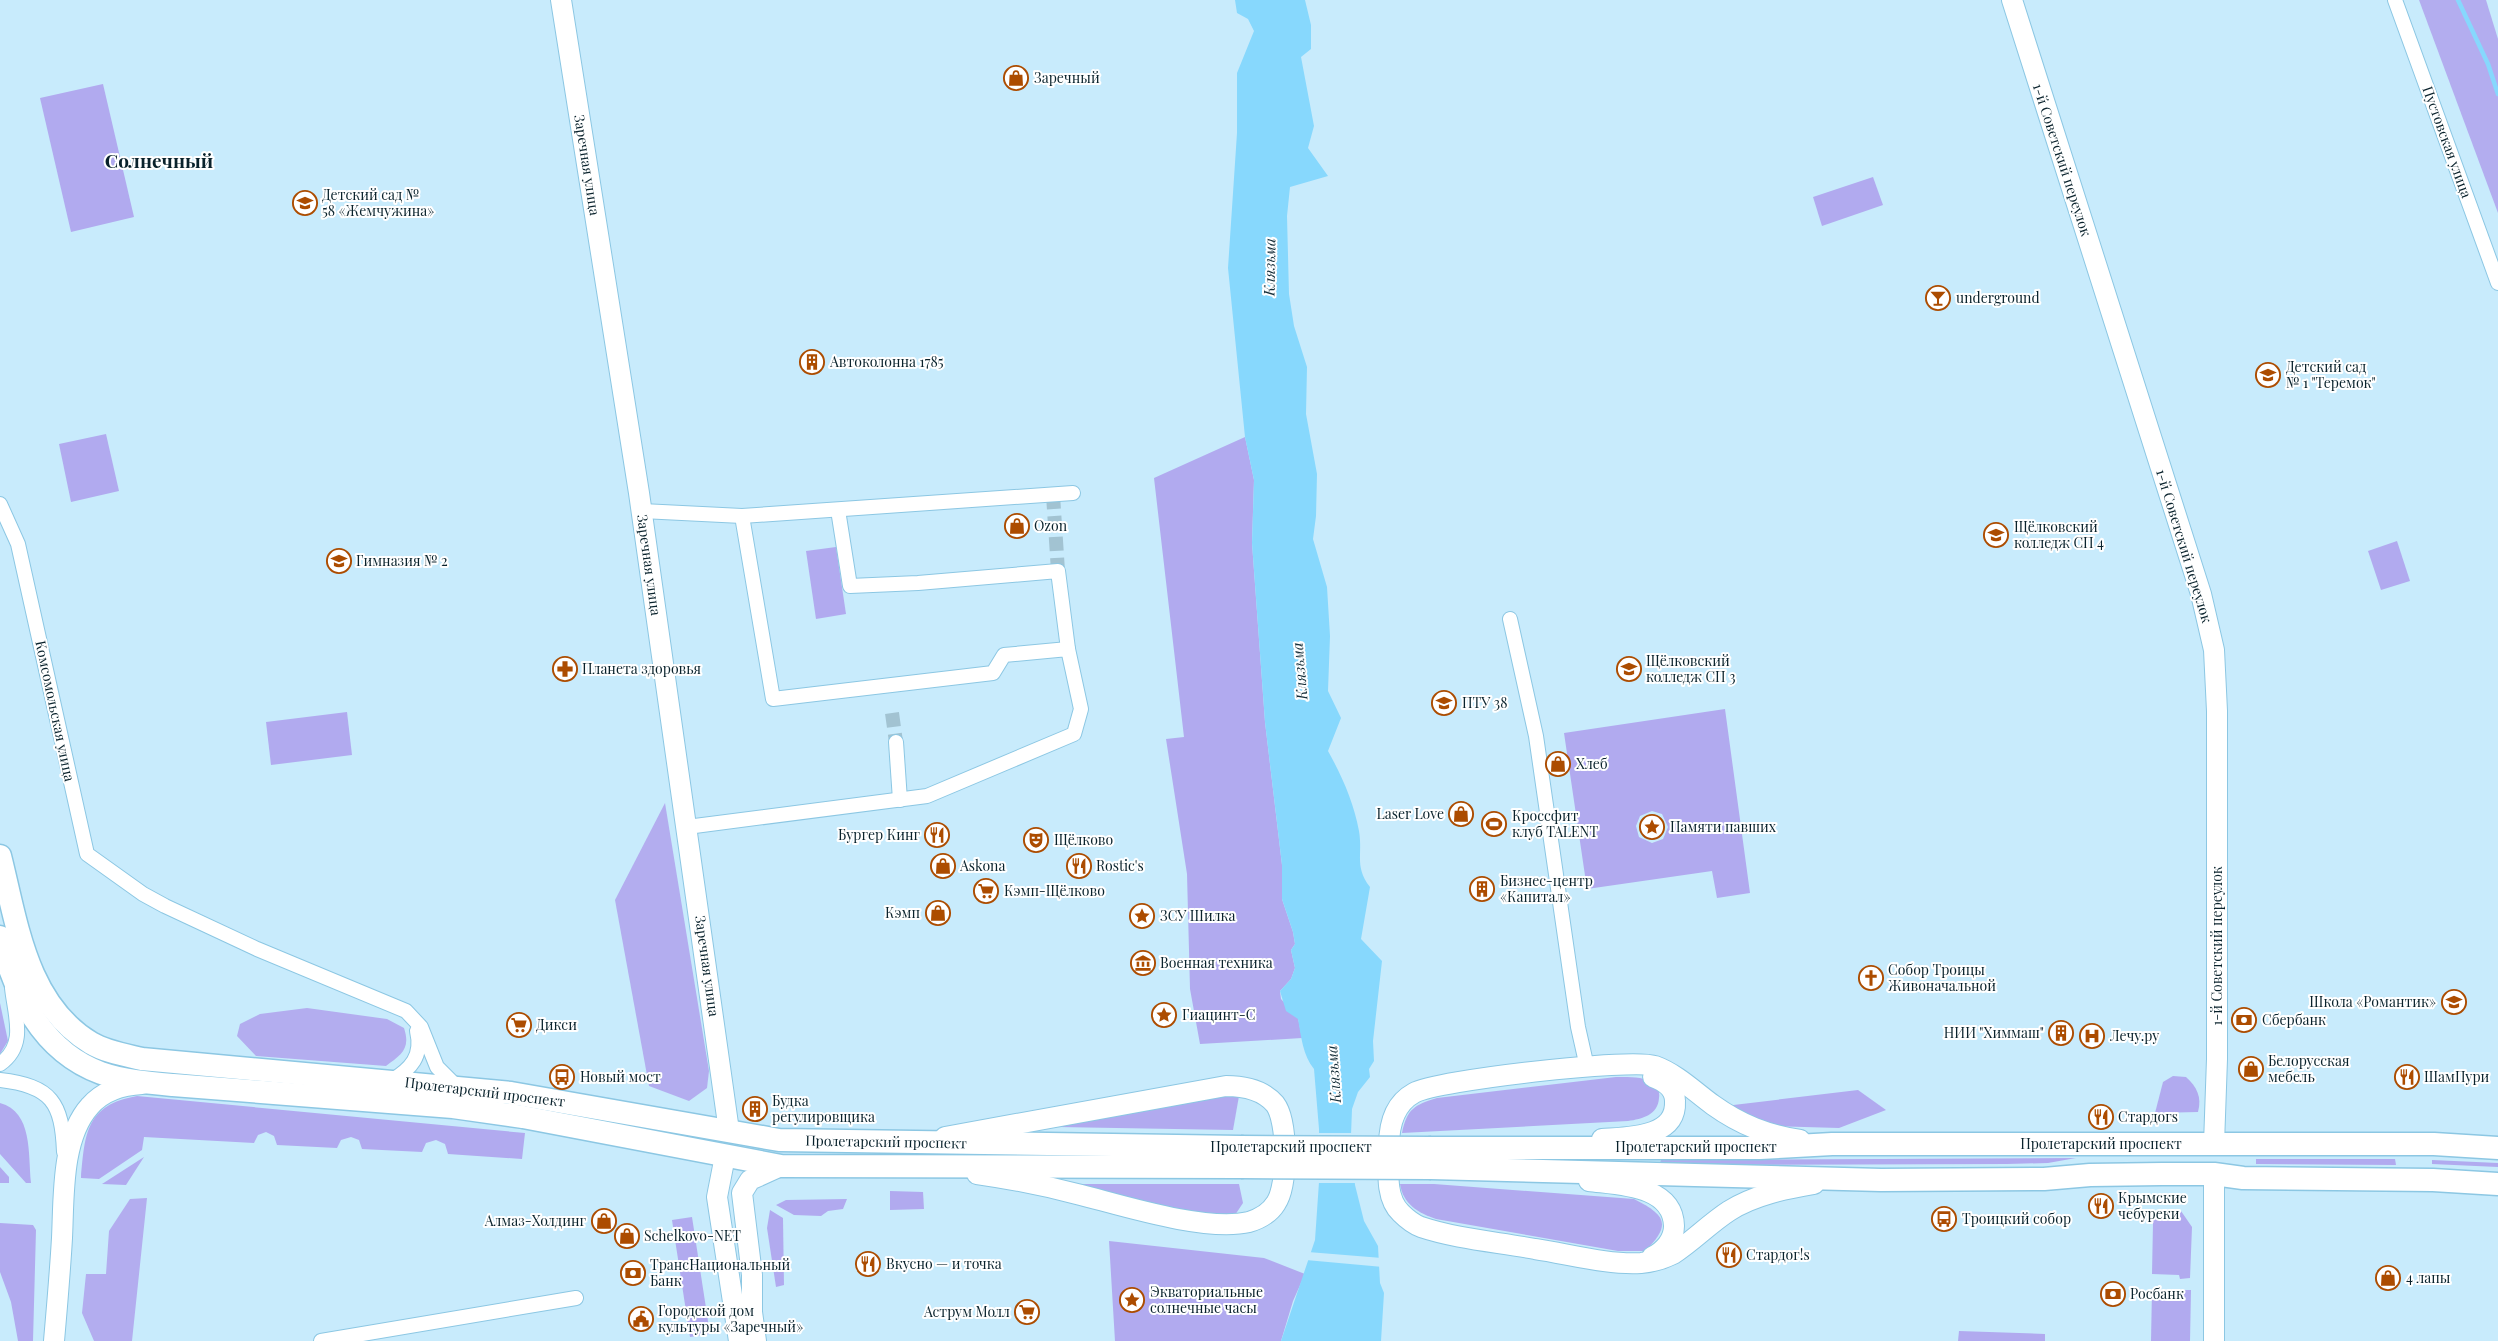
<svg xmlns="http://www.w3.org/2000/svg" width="2498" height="1341" font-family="'Playfair Display',serif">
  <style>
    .green { fill: #b1aaef; fill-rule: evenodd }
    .forest { fill: #b3adef }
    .water { fill: #87d8fd }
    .pier { fill: #c8ebfc }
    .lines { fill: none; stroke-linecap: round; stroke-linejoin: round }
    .stream { stroke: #87d8fd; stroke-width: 4.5 }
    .street-tunnel { stroke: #a2c3d2; stroke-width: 14; stroke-dasharray: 14 7; stroke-linecap: butt }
    .street-casing { stroke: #8cc7e3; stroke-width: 16 }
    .secondary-casing { stroke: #8cc7e3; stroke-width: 22 }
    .primary-casing { stroke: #8cc7e3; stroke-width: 25 }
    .street { stroke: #fff; stroke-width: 14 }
    .secondary { stroke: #fff; stroke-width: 20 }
    .primary { stroke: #fff; stroke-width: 22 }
    .primary-bridge-casing { stroke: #8cc7e3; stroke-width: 25; stroke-linecap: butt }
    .primary-bridge { stroke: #fff; stroke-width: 22 }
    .labels { text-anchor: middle; stroke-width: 4; stroke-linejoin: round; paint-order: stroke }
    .poi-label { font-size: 14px; fill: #09222c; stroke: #fff; text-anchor: start }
    .street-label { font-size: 14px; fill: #09222c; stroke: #fff }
    .water-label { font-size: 15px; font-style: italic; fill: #152e39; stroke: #fff }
    .district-label { font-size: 19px; font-weight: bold; fill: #09222c; stroke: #fff }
  </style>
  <rect width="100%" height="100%" fill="#c8ebfc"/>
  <g class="green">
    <path d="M103,84l31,133 -63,15 -31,-134z"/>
    <path d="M1873,177l10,28 -61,21 -9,-29z"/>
    <path d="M106,434l13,57 -48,11 -12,-58z"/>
    <path d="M1245,437l9,43 -2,63 13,179 17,143v34l11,33 2,12 -4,6 4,18 -4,11 -11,12 1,8 17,19 4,20 -102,6 -10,-55 -3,-115 -21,-135 18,-2 -30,-259z"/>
    <path d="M2397,541l13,40 -29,9 -13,-39z"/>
    <path d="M836,547l10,67 -30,5 -10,-68z"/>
    <path d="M1725,709l25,184 -33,5 -5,-27 -125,18 -23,-156zM1652,811l10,3 6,13 -5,12 -11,4 -13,-6 -3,-11 4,-10z"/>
    <path d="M347,712l5,43 -81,10 -5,-43z"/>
    <path d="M0,1003l8,38 -8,13z"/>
    <path d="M2173,1076l13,1c11,10 16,20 12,35l-43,1 8,-31z"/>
    <path d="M1616,1077c11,0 29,-1 38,7 4,3 6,9 5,14 -1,17 -17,21 -31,23l-226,12c5,-24 12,-28 35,-35z"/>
    <path d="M1858,1090l28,20 -47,18 -67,-2 -47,-20z"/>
    <path d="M1228,1095l11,1 -6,34 -175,-3z"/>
    <path d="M137,1096l388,37 -3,26 -74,-5 -3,-10 -9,-4 -10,3 -4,9 -60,-3 -3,-9 -8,-3 -10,3 -4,8 -60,-3 -3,-9 -8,-4 -8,3 -4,8 -110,-6 -2,13 -43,29 -18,-1c4,-45 5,-73 56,-82z"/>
    <path d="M0,1103c33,9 28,51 31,80h-5l-26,-29z"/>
    <path d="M144,1157l-18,28 -24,-1z"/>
    <path d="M2076,1158l-28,5 -41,1 -345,1 -2,-2 1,-3z"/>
    <path d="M2256,1159h139l1,6 -140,-1z"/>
    <path d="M2432,1160l66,3v4l-66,-3z"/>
    <path d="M0,1167l9,10v6h-9z"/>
    <path d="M1079,1184h160l4,19 -8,12c-53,1 -105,-17 -156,-31z"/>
    <path d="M1400,1184h34l200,15c29,15 40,24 11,52h-27l-182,-32c-18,-6 -33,-15 -36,-35z"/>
    <path d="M890,1191l33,1 1,17 -34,1z"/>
    <path d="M847,1199l-4,10 -15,2 -7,5 -27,-1 -18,-10 10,-5z"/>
    <path d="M770,1210l13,8 1,67 -8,2 -9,-59z"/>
    <path d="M2181,1211l11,16 -2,51 -10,1 -1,-4 -27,-1 1,-51 -2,-8 3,-2z"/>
    <path d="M692,1217l18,117 -20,3 -18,-117z"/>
    <path d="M0,1223l33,2 3,5 -3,111h-15l-7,-39 -11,-30z"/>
    <path d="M1109,1241l155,17 41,16 -12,27 -12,40h-166z"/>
    <path d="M2152,1290h39l-1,51h-39z"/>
    <path d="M1959,1331l86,3v7h-87z"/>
  </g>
  <g class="forest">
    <path d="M2419,0h67l12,39v174z"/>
    <path d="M665,803l44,268 -2,17 -18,13 -40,-15 -34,-186z"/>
    <path d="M307,1008l80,11 17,9c7,21 -3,27 -18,38l-130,-10 -19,-20 3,-12 20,-10z"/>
    <path d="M147,1198l-15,143h-38l-12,-28 4,-39h20l3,-43 21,-32z"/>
  </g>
  <path class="water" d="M1235,0h70l6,25v24l-10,8 13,69 -6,22 20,28 -38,11 -3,29 2,78 5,32 13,41 -1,47 11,60 -1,42 -3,23 14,48 3,49 -2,55 13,27 -13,33c14,25 26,52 31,80 4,24 -5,35 11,56l-9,52 21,22 -9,80 1,20 -5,8 1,8 -12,15 -6,17 -1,26 4,50 9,36 14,25 2,37 4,10 -3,48h-100l34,-101 4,-58v-53l-5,-60c-11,-13 -13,-33 -16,-50l-12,-8 -6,-20 11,-12 4,-11 -4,-18 4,-6 -2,-12 -11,-33v-34l-17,-143 -13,-179 2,-63 -9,-43 -17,-169 9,-135v-60l17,-42 -6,-12 -11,-6z"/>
  <g class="pier">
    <path d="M1317,1133h37l3,50h-41z"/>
    <path d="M1308,1252l74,6 1,9 -77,-7z"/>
  </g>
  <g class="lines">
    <path class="stream" d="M2458,0l30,64 10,30"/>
    <g class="street-tunnel">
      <path d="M1053,495l5,76"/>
      <path d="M892,713l4,29"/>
    </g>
    <defs>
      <g id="street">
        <path d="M2395,0l103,283"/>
        <path d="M0,504l18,40 69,310 56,40 22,12 92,43 149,62 15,16 16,40 20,20"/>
        <path d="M838,510l12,76 68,-3 140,-12 10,78"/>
        <path d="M642,511l100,5 31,183 220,-26 11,-18 64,-6 13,60 -7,25 -147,62 -240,31"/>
        <path d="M742,516l331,-23"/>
        <path d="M1510,619l26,117 42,291 9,40"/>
        <path d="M896,742l4,58"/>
        <path d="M0,1064c27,-19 15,-48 12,-76"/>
        <path d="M0,1080c52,6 62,23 64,72"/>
        <path d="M391,1081c20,-12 32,-25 26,-50"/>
        <path d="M321,1341l255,-43"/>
      </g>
      <g id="secondary">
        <path d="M561,0l78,493 90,638"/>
        <path d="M2012,0l189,594 13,56 3,61v348l-3,85"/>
        <path d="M945,1137l281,-51c18,0 37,4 49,18 13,17 13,81 1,99 -6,10 -17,16 -27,19 -43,10 -125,-16 -168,-27 -34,-9 -69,-16 -104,-21"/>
        <path d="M1602,1139c26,-2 75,-1 73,-38 0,-13 -11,-20 -22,-24"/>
        <path d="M1800,1140c-33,-5 -59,-15 -87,-35 -18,-13 -36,-31 -58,-39 -23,-8 -218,14 -241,27 -20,11 -25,32 -25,53 0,21 -5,51 12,67 6,6 12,11 20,14 36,12 77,15 114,22 34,5 72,16 106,14 12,-1 22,-4 32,-9 20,-13 36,-30 56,-43 25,-16 56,-22 85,-27"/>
        <path d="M725,1156l-8,41 22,144"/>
        <path d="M2214,1174v167"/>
        <path d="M1589,1181c30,4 84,4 85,45 0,14 -10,25 -22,31"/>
        <path d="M54,1341c3,-34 6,-69 8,-103 2,-40 -1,-100 28,-132 13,-15 33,-21 52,-22"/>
        <path d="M756,1341l-4,-29v-37l-10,-82 8,-13 31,-14"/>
      </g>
      <g id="primary">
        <path d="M0,856c17,67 26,148 91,187 15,9 34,12 51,16l369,34 268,47 462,7"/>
        <path d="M0,937c15,56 41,114 101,136 23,8 48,10 72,12l280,22 70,10 258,49 460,1"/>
        <path d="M1431,1148h329l72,-4h602l64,4"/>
        <path d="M1431,1168l450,12 163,-1 46,-4 72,-1h52l29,4 190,2 65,4"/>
      </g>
    </defs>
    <use href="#street" class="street-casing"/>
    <use href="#secondary" class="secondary-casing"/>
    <use href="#primary" class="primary-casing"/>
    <use href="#street" class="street"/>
    <use href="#secondary" class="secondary"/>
    <use href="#primary" class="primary"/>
    <defs>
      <g id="primary-bridge">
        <path d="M1241,1147l190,1"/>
        <path d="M1241,1167l190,1"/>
      </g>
    </defs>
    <use href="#primary-bridge" class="primary-bridge-casing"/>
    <use href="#primary-bridge" class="primary-bridge"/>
  </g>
  <defs>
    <symbol id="shop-ring" viewBox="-11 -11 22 22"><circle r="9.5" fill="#fff" stroke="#ac4c00" stroke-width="1.5"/><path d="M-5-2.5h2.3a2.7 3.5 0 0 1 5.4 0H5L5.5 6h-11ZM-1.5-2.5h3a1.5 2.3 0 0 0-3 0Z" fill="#ac4c00"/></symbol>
    <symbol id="school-ring" viewBox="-11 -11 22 22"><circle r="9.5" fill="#fff" stroke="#ac4c00" stroke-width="1.5"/><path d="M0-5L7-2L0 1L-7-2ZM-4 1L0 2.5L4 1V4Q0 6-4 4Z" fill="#ac4c00"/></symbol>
    <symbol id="bar-ring" viewBox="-11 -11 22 22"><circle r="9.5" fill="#fff" stroke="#ac4c00" stroke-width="1.5"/><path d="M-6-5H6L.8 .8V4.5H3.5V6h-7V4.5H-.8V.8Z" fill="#ac4c00"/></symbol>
    <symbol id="building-ring" viewBox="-11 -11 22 22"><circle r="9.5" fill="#fff" stroke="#ac4c00" stroke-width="1.5"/><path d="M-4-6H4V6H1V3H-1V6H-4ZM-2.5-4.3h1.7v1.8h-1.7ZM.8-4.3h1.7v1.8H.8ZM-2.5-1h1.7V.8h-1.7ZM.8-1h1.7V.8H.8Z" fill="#ac4c00"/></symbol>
    <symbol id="university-ring" viewBox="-11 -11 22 22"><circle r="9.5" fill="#fff" stroke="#ac4c00" stroke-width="1.5"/><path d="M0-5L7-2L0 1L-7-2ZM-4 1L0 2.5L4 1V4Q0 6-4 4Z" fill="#ac4c00"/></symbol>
    <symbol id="pharmacy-ring" viewBox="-11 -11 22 22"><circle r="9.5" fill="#fff" stroke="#ac4c00" stroke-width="1.5"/><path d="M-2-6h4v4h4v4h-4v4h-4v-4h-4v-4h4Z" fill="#ac4c00"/></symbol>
    <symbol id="stadium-ring" viewBox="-11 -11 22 22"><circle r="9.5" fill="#fff" stroke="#ac4c00" stroke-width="1.5"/><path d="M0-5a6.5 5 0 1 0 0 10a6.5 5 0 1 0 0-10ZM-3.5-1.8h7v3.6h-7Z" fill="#ac4c00"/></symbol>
    <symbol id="sight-ring" viewBox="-11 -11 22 22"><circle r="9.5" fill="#fff" stroke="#ac4c00" stroke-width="1.5"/><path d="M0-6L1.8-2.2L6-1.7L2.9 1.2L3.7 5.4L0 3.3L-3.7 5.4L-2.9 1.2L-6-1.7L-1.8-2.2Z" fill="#ac4c00"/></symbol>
    <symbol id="restaurant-ring" viewBox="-11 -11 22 22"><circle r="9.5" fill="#fff" stroke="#ac4c00" stroke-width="1.5"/><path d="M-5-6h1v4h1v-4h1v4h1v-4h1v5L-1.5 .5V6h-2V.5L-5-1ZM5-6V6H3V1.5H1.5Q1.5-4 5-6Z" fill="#ac4c00"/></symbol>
    <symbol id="theatre-ring" viewBox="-11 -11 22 22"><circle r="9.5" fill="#fff" stroke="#ac4c00" stroke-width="1.5"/><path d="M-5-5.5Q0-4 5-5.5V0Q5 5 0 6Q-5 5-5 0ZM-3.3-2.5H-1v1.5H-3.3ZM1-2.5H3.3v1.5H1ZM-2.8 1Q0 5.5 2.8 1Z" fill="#ac4c00"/></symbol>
    <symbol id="supermarket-ring" viewBox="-11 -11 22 22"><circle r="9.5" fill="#fff" stroke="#ac4c00" stroke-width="1.5"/><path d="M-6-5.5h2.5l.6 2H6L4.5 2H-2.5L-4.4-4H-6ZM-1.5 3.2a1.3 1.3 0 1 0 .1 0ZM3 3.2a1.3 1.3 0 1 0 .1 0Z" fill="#ac4c00"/></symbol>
    <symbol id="museum-ring" viewBox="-11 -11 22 22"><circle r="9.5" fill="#fff" stroke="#ac4c00" stroke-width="1.5"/><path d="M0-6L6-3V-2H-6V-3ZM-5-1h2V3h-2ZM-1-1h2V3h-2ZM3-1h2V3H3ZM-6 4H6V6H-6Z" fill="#ac4c00"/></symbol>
    <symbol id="church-ring" viewBox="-11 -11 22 22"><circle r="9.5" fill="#fff" stroke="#ac4c00" stroke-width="1.5"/><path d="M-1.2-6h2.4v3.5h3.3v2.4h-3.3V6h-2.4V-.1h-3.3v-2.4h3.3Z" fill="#ac4c00"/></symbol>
    <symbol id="bank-ring" viewBox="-11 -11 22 22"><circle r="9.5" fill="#fff" stroke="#ac4c00" stroke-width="1.5"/><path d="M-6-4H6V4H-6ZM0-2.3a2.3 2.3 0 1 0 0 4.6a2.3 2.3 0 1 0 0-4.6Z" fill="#ac4c00"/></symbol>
    <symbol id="hospital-ring" viewBox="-11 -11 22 22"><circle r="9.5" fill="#fff" stroke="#ac4c00" stroke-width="1.5"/><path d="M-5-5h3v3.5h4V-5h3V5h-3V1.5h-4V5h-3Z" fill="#ac4c00"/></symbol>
    <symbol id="bus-ring" viewBox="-11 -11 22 22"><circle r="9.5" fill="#fff" stroke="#ac4c00" stroke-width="1.5"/><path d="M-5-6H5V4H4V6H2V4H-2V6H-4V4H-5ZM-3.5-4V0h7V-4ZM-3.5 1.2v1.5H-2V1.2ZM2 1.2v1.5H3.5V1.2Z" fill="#ac4c00"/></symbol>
    <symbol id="civic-ring" viewBox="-11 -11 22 22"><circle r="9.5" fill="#fff" stroke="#ac4c00" stroke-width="1.5"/><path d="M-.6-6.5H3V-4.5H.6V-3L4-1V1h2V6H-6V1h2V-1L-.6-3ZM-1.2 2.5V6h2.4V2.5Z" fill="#ac4c00"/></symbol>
  </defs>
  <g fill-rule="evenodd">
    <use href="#shop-ring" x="1002" y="64" width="28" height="28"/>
    <use href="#school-ring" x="291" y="189" width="28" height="28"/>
    <use href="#bar-ring" x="1924" y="284" width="28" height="28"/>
    <use href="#building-ring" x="798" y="348" width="28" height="28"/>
    <use href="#school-ring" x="2254" y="361" width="28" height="28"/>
    <use href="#shop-ring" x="1003" y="512" width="28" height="28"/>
    <use href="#university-ring" x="1982" y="521" width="28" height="28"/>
    <use href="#school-ring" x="325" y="547" width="28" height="28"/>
    <use href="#pharmacy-ring" x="551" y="655" width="28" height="28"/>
    <use href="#university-ring" x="1615" y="655" width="28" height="28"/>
    <use href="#university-ring" x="1430" y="689" width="28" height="28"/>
    <use href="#shop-ring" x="1544" y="750" width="28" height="28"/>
    <use href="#shop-ring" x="1447" y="800" width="28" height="28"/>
    <use href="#stadium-ring" x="1480" y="810" width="28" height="28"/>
    <use href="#sight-ring" x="1638" y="813" width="28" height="28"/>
    <use href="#restaurant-ring" x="923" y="821" width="28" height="28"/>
    <use href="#theatre-ring" x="1022" y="826" width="28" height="28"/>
    <use href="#shop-ring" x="929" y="852" width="28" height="28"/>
    <use href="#restaurant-ring" x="1065" y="852" width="28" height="28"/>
    <use href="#building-ring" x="1468" y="875" width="28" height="28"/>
    <use href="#supermarket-ring" x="972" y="877" width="28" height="28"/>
    <use href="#shop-ring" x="924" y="899" width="28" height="28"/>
    <use href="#sight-ring" x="1128" y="902" width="28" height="28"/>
    <use href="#museum-ring" x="1129" y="949" width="28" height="28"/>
    <use href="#church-ring" x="1857" y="964" width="28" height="28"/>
    <use href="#school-ring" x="2440" y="988" width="28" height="28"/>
    <use href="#sight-ring" x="1150" y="1001" width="28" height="28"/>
    <use href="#bank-ring" x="2230" y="1006" width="28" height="28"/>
    <use href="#supermarket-ring" x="505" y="1011" width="28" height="28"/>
    <use href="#building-ring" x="2047" y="1019" width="28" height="28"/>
    <use href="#hospital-ring" x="2078" y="1022" width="28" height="28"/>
    <use href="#shop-ring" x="2237" y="1055" width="28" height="28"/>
    <use href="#bus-ring" x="548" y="1063" width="28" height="28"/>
    <use href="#restaurant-ring" x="2393" y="1063" width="28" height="28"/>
    <use href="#building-ring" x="741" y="1095" width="28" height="28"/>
    <use href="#restaurant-ring" x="2087" y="1103" width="28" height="28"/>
    <use href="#restaurant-ring" x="2087" y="1192" width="28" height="28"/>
    <use href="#bus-ring" x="1930" y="1205" width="28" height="28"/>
    <use href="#shop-ring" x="590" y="1207" width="28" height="28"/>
    <use href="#shop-ring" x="613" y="1222" width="28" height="28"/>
    <use href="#restaurant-ring" x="1715" y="1241" width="28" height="28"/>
    <use href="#restaurant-ring" x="854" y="1250" width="28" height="28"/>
    <use href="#bank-ring" x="619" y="1259" width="28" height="28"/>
    <use href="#shop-ring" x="2374" y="1264" width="28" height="28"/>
    <use href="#bank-ring" x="2099" y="1280" width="28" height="28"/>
    <use href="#sight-ring" x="1118" y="1286" width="28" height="28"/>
    <use href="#supermarket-ring" x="1013" y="1298" width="28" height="28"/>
    <use href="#civic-ring" x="627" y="1305" width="28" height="28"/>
  </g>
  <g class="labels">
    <g class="poi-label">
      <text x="1034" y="83">Заречный</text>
      <text x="322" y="200">Детский сад №<tspan x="322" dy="16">58 «Жемчужина»</tspan></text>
      <text x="1956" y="303">underground</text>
      <text x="830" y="367">Автоколонна 1785</text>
      <text x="2286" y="372">Детский сад<tspan x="2286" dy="16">№ 1 "Теремок"</tspan></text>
      <text x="1034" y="531">Ozon</text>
      <text x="2014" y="532">Щёлковский<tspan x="2014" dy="16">колледж СП 4</tspan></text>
      <text x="356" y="566">Гимназия № 2</text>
      <text x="1646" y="666">Щёлковский<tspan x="1646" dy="16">колледж СП 3</tspan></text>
      <text x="582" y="674">Планета здоровья</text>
      <text x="1462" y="708">ПТУ 38</text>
      <text x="1576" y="769">Хлеб</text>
      <text x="1444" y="819" text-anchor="end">Laser Love</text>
      <text x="1512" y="821">Кроссфит<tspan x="1512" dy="16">клуб TALENT</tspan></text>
      <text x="1670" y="832">Памяти павших</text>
      <text x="920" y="840" text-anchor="end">Бургер Кинг</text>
      <text x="1054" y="845">Щёлково</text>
      <text x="960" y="871">Askona</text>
      <text x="1096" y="871">Rostic's</text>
      <text x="1500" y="886">Бизнес-центр<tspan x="1500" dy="16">«Капитал»</tspan></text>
      <text x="1004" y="896">Кэмп-Щёлково</text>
      <text x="920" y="918" text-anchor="end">Кэмп</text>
      <text x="1160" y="921">ЗСУ Шилка</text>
      <text x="1160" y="968">Военная техника</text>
      <text x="1888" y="975">Собор Троицы<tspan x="1888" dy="16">Живоначальной</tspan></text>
      <text x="2436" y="1007" text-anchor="end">Школа «Романтик»</text>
      <text x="1182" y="1020">Гиацинт-С</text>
      <text x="2262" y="1025">Сбербанк</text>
      <text x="536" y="1030">Дикси</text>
      <text x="2044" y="1038" text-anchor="end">НИИ "Химмаш"</text>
      <text x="2110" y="1041">Лечу.ру</text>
      <text x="2268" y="1066">Белорусская<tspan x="2268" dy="16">мебель</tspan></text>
      <text x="580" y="1082">Новый мост</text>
      <text x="2424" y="1082">ШамПури</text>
      <text x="772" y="1106">Будка<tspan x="772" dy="16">регулировщика</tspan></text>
      <text x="2118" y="1122">Стардогs</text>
      <text x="2118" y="1203">Крымские<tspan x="2118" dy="16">чебуреки</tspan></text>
      <text x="1962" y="1224">Троицкий собор</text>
      <text x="586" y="1226" text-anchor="end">Алмаз-Холдинг</text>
      <text x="644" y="1241">Schelkovo-NET</text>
      <text x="1746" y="1260">Стардог!s</text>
      <text x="886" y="1269">Вкусно — и точка</text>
      <text x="650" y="1270">ТрансНациональный<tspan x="650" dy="16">Банк</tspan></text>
      <text x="2406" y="1283">4 лапы</text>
      <text x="1150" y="1297">Экваториальные<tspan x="1150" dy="16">солнечные часы</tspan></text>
      <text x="2130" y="1299">Росбанк</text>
      <text x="658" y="1316">Городской дом<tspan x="658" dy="16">культуры «Заречный»</tspan></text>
      <text x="1010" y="1317" text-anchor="end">Аструм Молл</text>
    </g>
    <g class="street-label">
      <text transform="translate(2447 142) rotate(70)" y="5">Пустовская улица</text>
      <text transform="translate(2062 160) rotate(72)" y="5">1-й Советский переулок</text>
      <text transform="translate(587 165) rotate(81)" y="5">Заречная улица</text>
      <text transform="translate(2184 546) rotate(73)" y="5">1-й Советский переулок</text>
      <text transform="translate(649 565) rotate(82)" y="5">Заречная улица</text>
      <text transform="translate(55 711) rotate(78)" y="5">Комсомольская улица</text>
      <text transform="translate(2217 946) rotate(-90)" y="5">1-й Советский переулок</text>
      <text transform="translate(707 966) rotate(82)" y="5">Заречная улица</text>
      <text transform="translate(485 1092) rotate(7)" y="5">Пролетарский проспект</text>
      <text transform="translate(886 1142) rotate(1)" y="5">Пролетарский проспект</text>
      <text x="2101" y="1149">Пролетарский проспект</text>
      <text x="1291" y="1152">Пролетарский проспект</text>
      <text x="1696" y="1152">Пролетарский проспект</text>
    </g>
    <g class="water-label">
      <text transform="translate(1270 267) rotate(-89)" y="5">Клязьма</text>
      <text transform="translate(1300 671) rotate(-95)" y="5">Клязьма</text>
      <text transform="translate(1334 1074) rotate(-94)" y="5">Клязьма</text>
    </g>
    <g class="district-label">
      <text x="159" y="168">Солнечный</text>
    </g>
  </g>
</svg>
